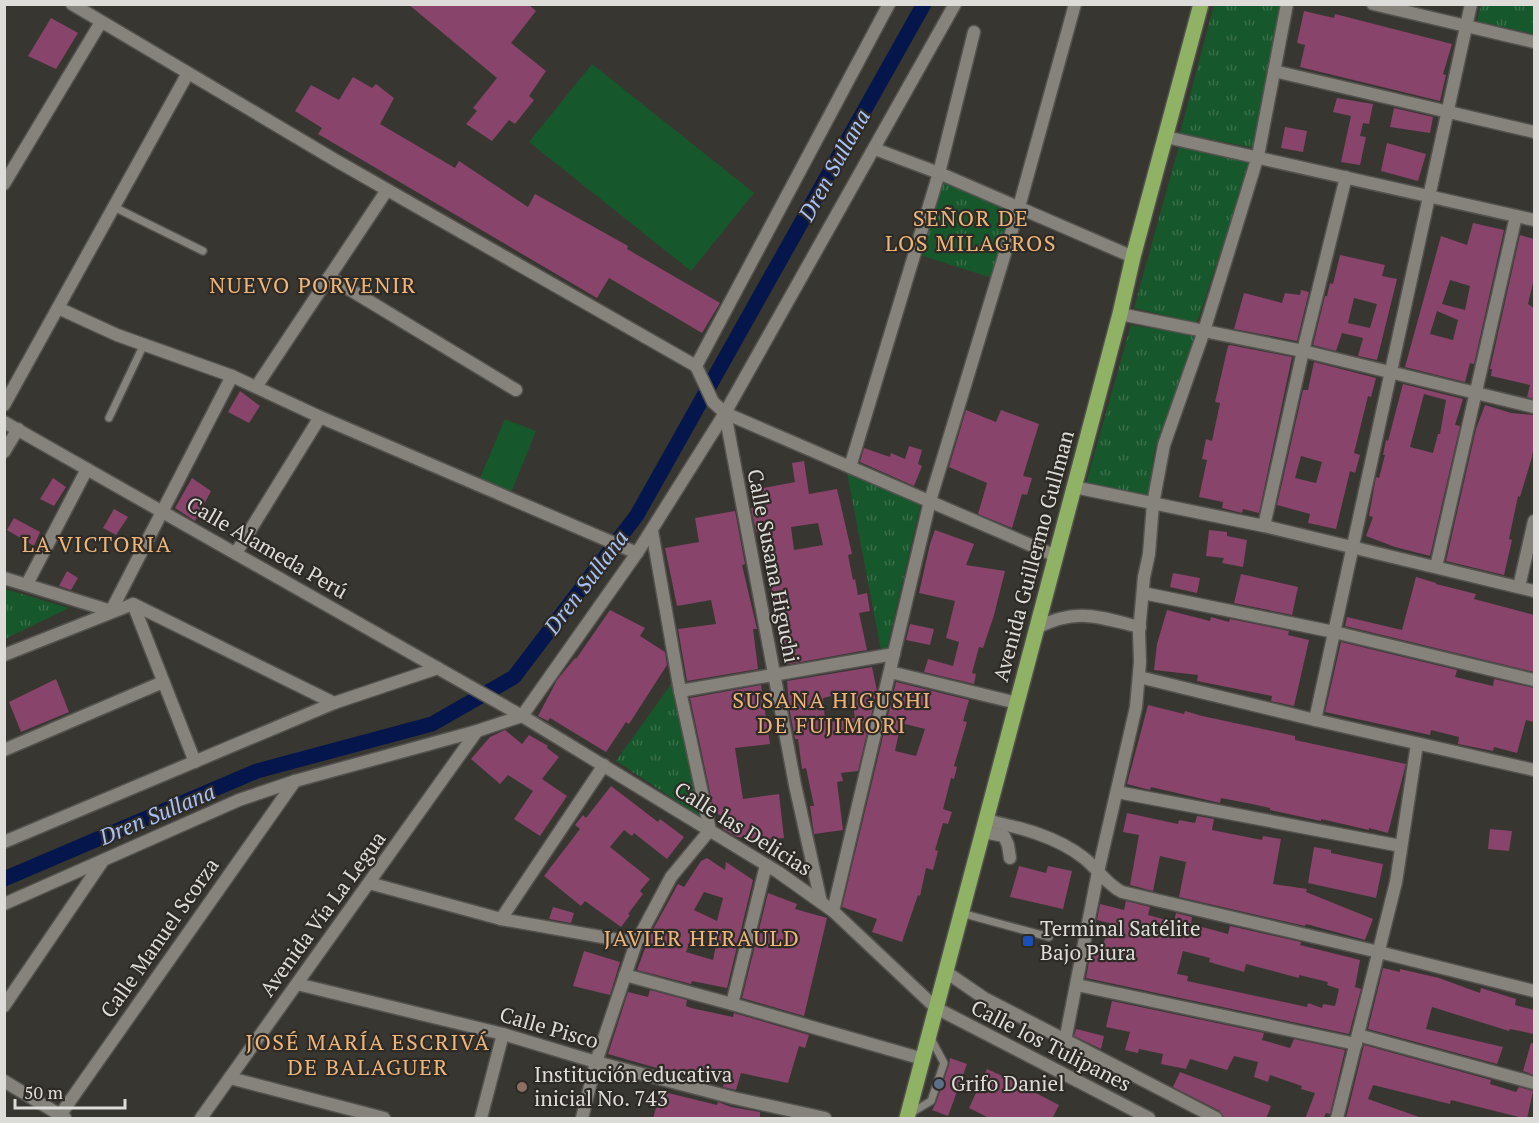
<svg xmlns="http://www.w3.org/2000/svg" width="1539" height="1123" font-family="'PT Serif',serif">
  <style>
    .grass { fill: url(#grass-tufts) }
    .garden { fill: #17572c }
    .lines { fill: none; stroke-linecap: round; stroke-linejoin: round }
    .canal { stroke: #04164c; stroke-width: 15 }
    .building { fill: #88446b; fill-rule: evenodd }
    .lane-casing { stroke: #54524e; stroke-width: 10 }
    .street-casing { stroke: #54524e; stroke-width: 15 }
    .primary-casing { stroke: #54524e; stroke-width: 18 }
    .lane { stroke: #85837c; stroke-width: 7 }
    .street { stroke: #85837c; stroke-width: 12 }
    .primary { stroke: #8fb265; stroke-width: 15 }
    .transit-dot { fill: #1a4fb4; stroke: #2e2b26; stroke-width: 2 }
    .service-dot { fill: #5c6f8a; stroke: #2e2b26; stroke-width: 2 }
    .education-dot { fill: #8d6e63; stroke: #2e2b26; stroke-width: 2 }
    .labels { text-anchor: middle; stroke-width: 4.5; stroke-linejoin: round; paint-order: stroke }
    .street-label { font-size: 21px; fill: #dedcd8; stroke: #2e2b26 }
    .poi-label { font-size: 21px; fill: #dedcd8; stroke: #2e2b26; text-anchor: start }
    .water-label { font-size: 22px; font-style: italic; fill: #a8c1f6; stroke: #2e2b26 }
    .neighbourhood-label { font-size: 22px; letter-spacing: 1.5px; fill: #eeb57b; stroke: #2e2b26 }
  </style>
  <defs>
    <pattern id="grass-tufts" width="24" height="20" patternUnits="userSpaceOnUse" patternTransform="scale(1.5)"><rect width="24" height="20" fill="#17572c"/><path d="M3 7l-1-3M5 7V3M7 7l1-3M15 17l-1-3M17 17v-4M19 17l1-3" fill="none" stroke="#386f4a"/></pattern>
  </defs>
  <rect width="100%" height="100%" fill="#383630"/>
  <g class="grass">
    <path d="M1214,5h66l-26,143 -74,-15z"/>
    <path d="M1481,5h53v29l-57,-13z"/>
    <path d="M1179,146l71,17 -53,160 -63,-15z"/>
    <path d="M942,180l70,29 -20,69 -72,-23z"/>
    <path d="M1131,325l65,10 -41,114 -7,46 -62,-12z"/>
    <path d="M847,472l74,31 -34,145 -6,2z"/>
    <path d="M5,589l64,19 -64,31z"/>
    <path d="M672,683l29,134 -85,-56z"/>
  </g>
  <g class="garden">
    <path d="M592,64l162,129 -63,78 -162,-129z"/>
    <path d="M505,419l31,12 -25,62 -32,-13z"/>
  </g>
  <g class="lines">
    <path class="canal" d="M4,879l253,-108 175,-47 82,-47 123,-162 287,-511"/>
  </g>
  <g class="building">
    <path d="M408,4h120l8,7 -25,32 35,28 -17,25 5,4 -19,24 -6,-4 -17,21 -26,-17 11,-13 -4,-3 24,-30z"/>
    <path d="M1304,11l30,7 1,-4 117,30 -9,30 3,1 -6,26 -140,-34 5,-22 -8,-2z"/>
    <path d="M51,18l27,15 -22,36 -28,-13z"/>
    <path d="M353,77l19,11 4,-4 18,14 -14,26 75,44 4,-7 69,46 7,-13 93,52 -1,3 93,54 -18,30 -93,-55 -12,20 -279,-164 4,-6 -27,-17 16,-26 28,15z"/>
    <path d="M1337,98l36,6 -4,20 -6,-1 -3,13 6,1 -6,28 -19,-3 10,-46 -18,-4z"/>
    <path d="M1394,108l39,9 -3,16 -40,-6z"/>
    <path d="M1285,127l22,4 -4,21 -22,-4z"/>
    <path d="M1387,143l39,11 -8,27 -37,-10z"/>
    <path d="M1473,223l31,7 -30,134 -4,-1 -5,19 -60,-15 36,-131 26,9zM1450,280l20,6 -5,24 -23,-6zM1437,311l21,9 -5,20 -23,-6z"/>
    <path d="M1520,235l14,4v39l-6,26 6,4v91l-7,-2 3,-12 -39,-9 1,-7h-2z"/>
    <path d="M1340,255l45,10 -3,11 15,3 -20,81 -19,-4 5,-18 -21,-5 -6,18 -23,-6 12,-49h2l3,-13 3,1zM1354,298l23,6 -7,24 -22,-5z"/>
    <path d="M1301,290l8,2 -12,49 -63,-12 10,-36 38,10 3,-10 15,2z"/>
    <path d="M1230,345l62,12 -33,156 -16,-4 -1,4 -20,-5 1,-6 -24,-5 8,-37 -5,-1 4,-20 6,2 8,-38 -5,-1 13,-56z"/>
    <path d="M1314,362l62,16 -5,19 -3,-1 -14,57 6,2 -5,18 -5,-2 -14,58 -28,-6 2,-9 -33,-9 26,-115h5zM1301,456l21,6 -6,21 -21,-5z"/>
    <path d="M1403,384l60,15 -8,26 5,1 -30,130 -35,-9 -29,-11 7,-19 -4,-1 7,-39 3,1 6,-23h-2l3,-15 2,1zM1424,394l22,6 -6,34h-2l-5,19 -23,-6z"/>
    <path d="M240,391l20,15 -11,17 -21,-11z"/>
    <path d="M1485,405l26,8 23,2v29l-2,13 -12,40 -2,-1 -9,43 3,1 -8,35 -58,-14 30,-132z"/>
    <path d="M966,410l30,12 5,-12 38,14 -16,52 9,2 -5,17 -5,-1 -10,34 -34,-14 9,-31 -38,-16z"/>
    <path d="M909,446l13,4 -4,14 4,2 -8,20 -54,-24 4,-14 26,9 1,-4 14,6z"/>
    <path d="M804,461l5,33 28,-5 15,65 -4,1 5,25 2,-1 3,16 9,-2 3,18 -11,2 8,37 -83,15 -5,-31h-2l-5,-28 -1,-44 -5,-17h-2l-2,-14 -6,1 -5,-24h2l-1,-5 3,-1 -2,-12 42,-8 -3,-19zM818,523l5,22 -29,5 -3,-23z"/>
    <path d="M53,478l13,9 -12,19 -14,-7z"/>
    <path d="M192,478l19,13 -16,30 -20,-13z"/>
    <path d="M114,509l14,8 -12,18 -13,-7z"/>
    <path d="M735,511l10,53 -3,1 15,64h-4l5,40 -71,12 -9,-52 38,-5 -5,-24 -34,6 -12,-58 34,-6 -4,-24z"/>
    <path d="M14,518l26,14 -6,14 -27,-16z"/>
    <path d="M935,530l39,14 -8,21 39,6 -11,44 -11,33 -4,-1 -7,26 4,1 -2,10 -50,-12 4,-13 25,7 6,-24 -13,-4 9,-37 -36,-8 11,-49z"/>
    <path d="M1209,530l18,2v4l20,4 -4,27 -21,-4 2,-5 -18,-2z"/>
    <path d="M67,571l11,7 -7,12 -12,-4z"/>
    <path d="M1173,573l27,5 -3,15 -27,-6z"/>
    <path d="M1241,574l57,13 -6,28 -58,-12z"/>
    <path d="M1416,577l20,6v1l40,10 -2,5 60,16v57l-189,-46 2,-9 55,13z"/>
    <path d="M610,610l35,18 -5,8 25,16 2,13 -38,59 -3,-2 -20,30 -56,-34 -2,3 -10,-5 19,-36 18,-22 1,1z"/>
    <path d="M1167,610l43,11 1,-4 18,5 1,-3 59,12 -1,4 21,5 -15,66 -23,-5 1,-5 -75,-15 1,-6 -44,-5 3,-26z"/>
    <path d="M910,624l24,5 -4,16 -24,-5z"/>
    <path d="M1341,642l116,28 -2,7 38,9 1,-7 40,9v34l-8,-2 -9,33 -23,-6 -1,4 -35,-7 1,-7 -28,-7 -1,5 -105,-23z"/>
    <path d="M872,667l5,24 -19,80 -17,2 2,8 -6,1 6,48 -29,4 -4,-28h4l-8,-38 -4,1 -4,-30h-3l-6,-32 -2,-26zM851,691l4,27 -24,4v-2l-6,1 -2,-23z"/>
    <path d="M56,679l13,33 -48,20 -12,-30z"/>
    <path d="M896,682l73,18 -6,21 4,1 -13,44 3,1 -3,12 -3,-1 -8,31 9,3 -4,12 -5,-1 -8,27 3,1 -5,19 -7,-2 -6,28 -2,-1 -16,47 -30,-10 5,-13 -35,-12zM901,723l24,6 -9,27 -21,-5z"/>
    <path d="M761,685l9,59 -35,4 8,51 36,-5 5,44 -36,3v-3l-11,-1 -14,-8 -2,-13 -7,-5 -24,-113z"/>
    <path d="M1148,705l36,9 1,-3 17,5 93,20v4l111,24 -18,69 -19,-5v2l-48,-11v2l-51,-11v-2l-18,-4 -31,-6 -1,5 -69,-16 -1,3 -23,-6z"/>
    <path d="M505,730l17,14 7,-9 19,11 -1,2 12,9 -17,22 25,17 -27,40 -26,-17 19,-28 -25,-16 -8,9 -29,-25 19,-22z"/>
    <path d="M611,786l47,36 2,-3 24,18 -17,22 -33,-26 -2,3 -8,-6 -14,17 40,32 -10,12 3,3 -15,20 2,1 -9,12 -36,-26 -4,5 -37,-30 36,-47 -5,-4 8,-10 3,3z"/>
    <path d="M1127,813l51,11 1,-4 16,3 2,-7 17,3 -2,11 50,10 1,-4 18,3 -8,45 34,5 -1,3 67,27 -8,21 -59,-16 -1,2 -126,-29 7,-35 -26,-6 -7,35 -23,-6 9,-50 -16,-3z"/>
    <path d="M1490,829l22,2 -3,20 -21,-2z"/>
    <path d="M1314,847l17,3v3l52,11 -7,34 -68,-15z"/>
    <path d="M707,858l18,12 1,-8 27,18 -26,108 -35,-7 -1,3 -54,-14 13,-35 28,-51 6,3 17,-26zM704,892l19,6 -6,23 -23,-11zM694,931l24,5 -5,24 -27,-8z"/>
    <path d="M1019,866l27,7 2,-7 24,5 -9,38 -53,-12z"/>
    <path d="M768,893l29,11 -2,5 32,9 -23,98 -62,-18z"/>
    <path d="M1126,901l24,6 -2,8 26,7 2,-9 16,4 -1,7 37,10 2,-8 71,16 -1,3 60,15 -5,27 6,2 -12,45 -263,-56 6,-34 11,2 6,-23 -12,-3 3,-16 24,6zM1183,951l27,7 -1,4 35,10 2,-8 53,14v-3l29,7 -1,3 12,4 -4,17 -12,-2 -1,4 -14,-5 -1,4 -120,-26 1,-5 -11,-2z"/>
    <path d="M553,907l21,6 -3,10 -22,-4z"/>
    <path d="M584,951l36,11 -10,33 -37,-9z"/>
    <path d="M1383,968l17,4v-3l39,9 41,15 1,-5 35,11 -1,6 19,5v24l-24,-5 -1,2 -77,-24 -6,22 77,18 -6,17 -129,-35z"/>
    <path d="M650,990l37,10 -1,6 5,2 42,9 1,-4 75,22 -4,13 -6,-2 -11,37 -47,-10 -5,17 -13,-3 3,-12 -24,-6 -3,8 -24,-7 -1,3 -66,-19 20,-62 20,5z"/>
    <path d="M1112,1001l152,32 -2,7 28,8 4,-9 51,11 -15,64 -4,-1 -3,6h-18l10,-26 -14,-4 1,-3 -32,-11 -2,7 -14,-5 4,-15 -24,-6 -7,14 -37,-11 -4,10 -25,-5 2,-10 -24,-5 -1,4 -13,-3 5,-18 -24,-5z"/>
    <path d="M1076,1029l28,7 -3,13 -27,-13z"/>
    <path d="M1531,1043l3,1v31l-11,-4z"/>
    <path d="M1364,1045l127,35 -1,4 26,8 3,-5 14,4 -6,28 -76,-19 -1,4 -77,-19 -5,14 51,18v2l-73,-1z"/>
    <path d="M950,1058l17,6 -19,52 -16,-6 4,-7 13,-38z"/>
    <path d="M987,1069l22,10 2,-4 22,10 -3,5 29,15 -7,14h-61l-22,-11z"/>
    <path d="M1180,1072l91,34 -5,13 -42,-1 -4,-7 -47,-24z"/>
    <path d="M660,1091l57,14 1,-3 13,5 29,5v7h-107z"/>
  </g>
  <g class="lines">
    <defs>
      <g id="lane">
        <path d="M114,207l89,44"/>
        <path d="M109,418l35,-74"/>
        <path d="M961,913l88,24"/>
        <path d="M911,1113l20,-12 13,-38 -14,-26"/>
      </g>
      <g id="street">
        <path d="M72,4l263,156 361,206 17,36 12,11 331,143"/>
        <path d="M1373,4l161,38"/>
        <path d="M1274,71l260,61"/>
        <path d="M1166,137l368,83"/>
        <path d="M875,149l64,24 194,84"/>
        <path d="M4,184l97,-162"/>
        <path d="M329,277l187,113"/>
        <path d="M58,308l59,27 115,41 88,41 317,136"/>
        <path d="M1120,314l183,37 231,56"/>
        <path d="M696,366l193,-362"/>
        <path d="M256,387l131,-197"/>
        <path d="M4,405l184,-332"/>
        <path d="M725,413l70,372 26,117"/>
        <path d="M4,422l518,294 256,156 55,39 103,97 213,110"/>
        <path d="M4,452l14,-23"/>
        <path d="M850,467l89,-294 35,-141"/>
        <path d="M1074,487l190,39 270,65"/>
        <path d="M1264,526l39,-175 43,-174"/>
        <path d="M236,553l84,-136"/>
        <path d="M1436,567l80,-351"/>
        <path d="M4,578l107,33 121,-235"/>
        <path d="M27,584l60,-115"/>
        <path d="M1519,587l15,-66"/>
        <path d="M1143,593l191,39 200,48"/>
        <path d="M133,604l62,158"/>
        <path d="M1036,628c41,-21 62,-11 104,-1"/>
        <path d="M4,655l129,-51 201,99"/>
        <path d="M890,672l127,31"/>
        <path d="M1139,677l176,43 219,50"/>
        <path d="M680,691l214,-37"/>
        <path d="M1315,720l156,-716"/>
        <path d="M4,750l159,-68"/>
        <path d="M1117,792l284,54"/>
        <path d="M986,820c35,8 70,16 98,38 14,11 22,26 38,34l257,60 155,39"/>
        <path d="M983,832l21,4 4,9 2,13"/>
        <path d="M4,842l330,-139 104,-35"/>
        <path d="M369,883l132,36 135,24"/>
        <path d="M4,904l235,-104 56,-19 182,-50 45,-15 115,-163 88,-140 230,-409"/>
        <path d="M833,911l97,-410 89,-294 56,-203"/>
        <path d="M501,919l103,-154"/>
        <path d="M946,972l38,26 232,120"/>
        <path d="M625,975l107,29 191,55"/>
        <path d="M297,984l206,50 93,28 138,36 91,20"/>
        <path d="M1077,985l279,59"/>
        <path d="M732,1004l34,-139"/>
        <path d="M4,1006l98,-144"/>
        <path d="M1358,1035l176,48"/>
        <path d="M1065,1041l33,-169 38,-165 4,-45 -1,-30 5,-55 5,-23 4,-50 11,-59 40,-114 54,-175 29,-152"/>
        <path d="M230,1078l154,40"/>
        <path d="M4,1081l61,37"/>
        <path d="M58,1118l237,-337"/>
        <path d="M201,1118l276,-387"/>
        <path d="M481,1118l22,-84"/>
        <path d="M582,1118l14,-56 40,-119 35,-66 39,-47 -30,-139 -28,-160"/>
        <path d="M1337,1118l59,-236 21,-138"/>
      </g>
      <path id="primary" d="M907,1118l213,-804 13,-57 68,-253"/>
    </defs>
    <use href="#lane" class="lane-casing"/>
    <use href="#street" class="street-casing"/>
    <use href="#primary" class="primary-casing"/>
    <use href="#lane" class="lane"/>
    <use href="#street" class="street"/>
    <use href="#primary" class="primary"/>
  </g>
  <rect class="transit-dot" x="1022" y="935" width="12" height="12" rx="3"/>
  <circle class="service-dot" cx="939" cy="1084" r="6"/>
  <circle class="education-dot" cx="522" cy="1087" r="6"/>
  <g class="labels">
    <g class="street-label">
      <text transform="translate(267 548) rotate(30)" y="7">Calle Alameda Perú</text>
      <text transform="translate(1034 556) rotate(-75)" y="7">Avenida Guillermo Gullman</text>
      <text transform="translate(773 566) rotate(79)" y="7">Calle Susana Higuchi</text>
      <text transform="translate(743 829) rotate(32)" y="7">Calle las Delicias</text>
      <text transform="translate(323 914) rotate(-54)" y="7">Avenida Vía La Legua</text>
      <text transform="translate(160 938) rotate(-55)" y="7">Calle Manuel Scorza</text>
      <text transform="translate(549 1028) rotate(16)" y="7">Calle Pisco</text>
      <text transform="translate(1051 1046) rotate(27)" y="7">Calle los Tulipanes</text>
    </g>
    <g class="poi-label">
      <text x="1040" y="936">Terminal Satélite<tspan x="1040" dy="24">Bajo Piura</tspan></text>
      <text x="534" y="1082">Institución educativa<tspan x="534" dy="24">inicial No. 743</tspan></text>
      <text x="951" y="1091">Grifo Daniel</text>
    </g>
    <g class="water-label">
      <text transform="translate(834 165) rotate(-61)" y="8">Dren Sullana</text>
      <text transform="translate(586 582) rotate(-53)" y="8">Dren Sullana</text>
      <text transform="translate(157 814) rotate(-23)" y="8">Dren Sullana</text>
    </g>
    <g class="neighbourhood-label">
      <text x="971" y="226">SEÑOR DE<tspan x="971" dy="25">LOS MILAGROS</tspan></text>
      <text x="313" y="293">NUEVO PORVENIR</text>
      <text x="97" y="552">LA VICTORIA</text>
      <text x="832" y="708">SUSANA HIGUSHI<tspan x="832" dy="25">DE FUJIMORI</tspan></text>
      <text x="702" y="946">JAVIER HERAULD</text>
      <text x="368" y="1050">JOSÉ MARÍA ESCRIVÁ<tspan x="368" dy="25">DE BALAGUER</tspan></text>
    </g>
  </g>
  <rect width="1539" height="1123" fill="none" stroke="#dedcd8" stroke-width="12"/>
  <path d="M15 1099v9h110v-9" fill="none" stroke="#dedcd8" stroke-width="3"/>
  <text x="24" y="1099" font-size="18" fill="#dedcd8" stroke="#2e2b26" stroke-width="4.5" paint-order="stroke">50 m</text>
</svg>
